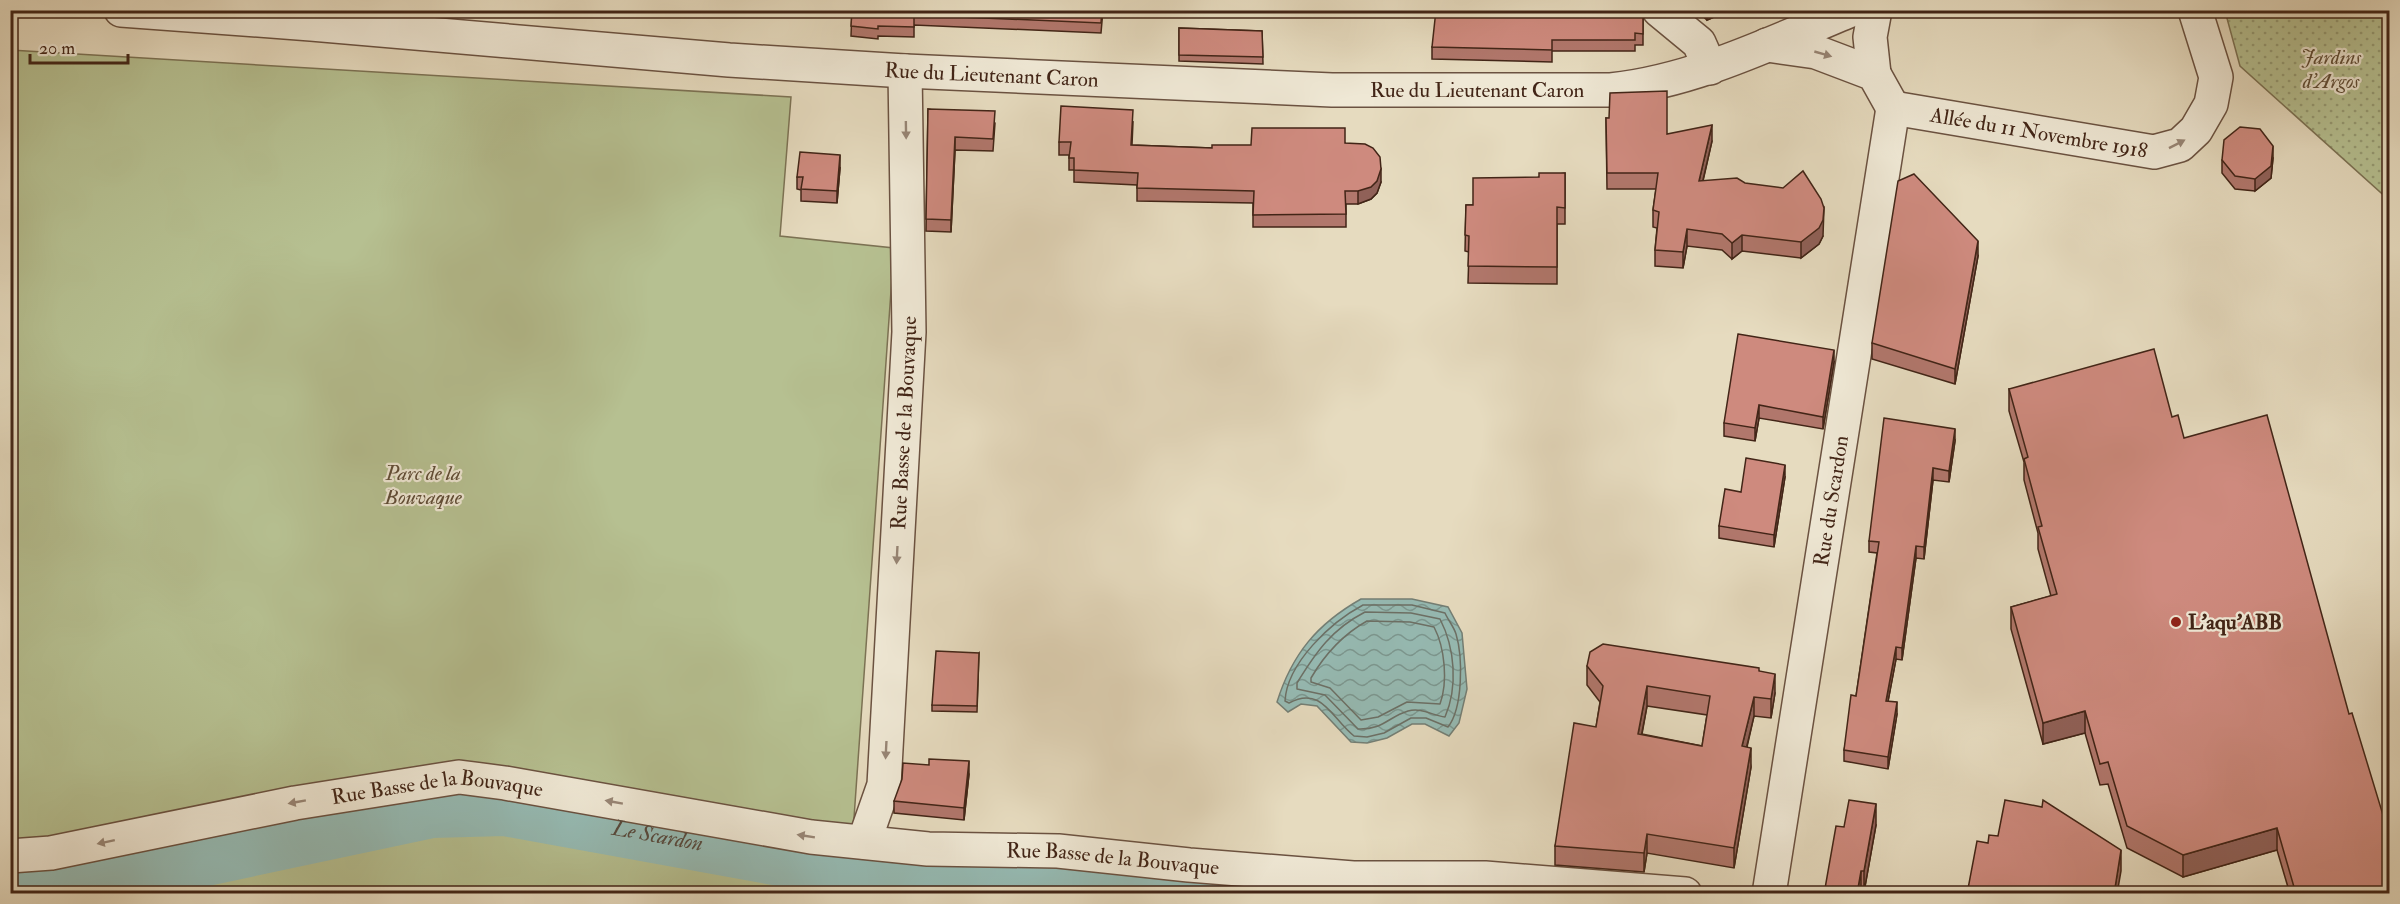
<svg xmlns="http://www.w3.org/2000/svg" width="2400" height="904" font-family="'IM FELL Double Pica',serif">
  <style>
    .park { fill: url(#park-dots); stroke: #7c7254; stroke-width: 1.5 }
    .garden { fill: #b6c091; stroke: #7c7254; stroke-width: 1.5 }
    .water { fill: url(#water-waves); stroke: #747f75; stroke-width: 1.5 }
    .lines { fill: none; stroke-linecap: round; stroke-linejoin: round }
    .shore { stroke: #6c7066; stroke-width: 1.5 }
    .river { stroke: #96bbb4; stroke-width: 58 }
    .minor-casing { stroke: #6b5241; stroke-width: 36 }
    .minor { stroke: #efe8d5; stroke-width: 33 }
    .wall { fill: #b1776c; stroke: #422517; stroke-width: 1.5; fill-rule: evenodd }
    .shaded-wall { fill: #906158; stroke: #422517; stroke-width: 1.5 }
    .building { fill: #ce8a7e; stroke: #422517; stroke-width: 1.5; fill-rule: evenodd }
    .oneway { fill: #988676 }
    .poi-dot { fill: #8f2418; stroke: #efe8d5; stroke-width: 2 }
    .labels { text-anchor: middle; stroke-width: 4.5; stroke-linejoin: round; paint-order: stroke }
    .park-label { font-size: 21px; font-style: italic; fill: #5f4c36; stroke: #efe8d5 }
    .street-label { font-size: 21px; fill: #422517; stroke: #efe8d5 }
    .poi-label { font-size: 21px; font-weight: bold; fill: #422517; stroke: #efe8d5; text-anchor: start }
    .water-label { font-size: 22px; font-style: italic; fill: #574a3e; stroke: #efe8d5 }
  </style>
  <defs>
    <pattern id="park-dots" width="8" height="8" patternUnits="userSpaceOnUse" patternTransform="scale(1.5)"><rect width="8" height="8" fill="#b6c091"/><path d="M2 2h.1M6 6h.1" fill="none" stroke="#969c75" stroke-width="1.8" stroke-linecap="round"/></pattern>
    <pattern id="water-waves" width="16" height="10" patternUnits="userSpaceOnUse" patternTransform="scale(1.5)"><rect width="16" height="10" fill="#96bbb4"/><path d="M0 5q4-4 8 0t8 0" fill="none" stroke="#7c9891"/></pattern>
  </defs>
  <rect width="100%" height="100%" fill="#e6dbbf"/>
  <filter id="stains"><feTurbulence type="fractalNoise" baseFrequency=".00333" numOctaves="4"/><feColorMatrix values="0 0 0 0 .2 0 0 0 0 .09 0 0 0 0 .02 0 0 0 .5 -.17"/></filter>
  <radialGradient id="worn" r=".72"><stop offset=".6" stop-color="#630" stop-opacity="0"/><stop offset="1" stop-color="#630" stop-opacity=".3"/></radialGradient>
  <path class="park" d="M2225,11h164v189l-149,-134z"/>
  <path class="garden" d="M10,50l781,47 -11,139 114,12 -40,570 1,75h-844z"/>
  <path class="water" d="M1361,599h51l36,8 14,26 5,56 -8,34 -10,13 -24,-12h-13l-25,14 -20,5 -16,-1 -34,-36 -16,-2 -13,8 -11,-10c15,-48 40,-78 84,-103z"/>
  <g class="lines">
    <g class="shore">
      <path d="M1363,605h49l33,8c3,7 9,14 11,21 7,23 7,74 -8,93l-22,-9h-15l-27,15 -17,4 -13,-1c-22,-17 -32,-51 -65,-33l-4,-2c2,-38 46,-79 78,-96z"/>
      <path d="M1365,612l46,1 29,6c15,29 18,68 5,98 -12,-1 -23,-10 -37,-6 -20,6 -25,19 -50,18l-33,-34 -28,-6v-6c19,-31 35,-54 68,-71z"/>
      <path d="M1367,621l43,1 24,5c11,21 14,55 6,77l-33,-2 -29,15 -17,3 -31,-32 -19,-6v-4c14,-24 31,-43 56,-57z"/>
    </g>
    <path class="river" id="s1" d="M10,886l87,-6 335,-71 73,-2 341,62 467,25"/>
    <defs>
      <g id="minor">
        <path id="s2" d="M121,10l190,14 418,36 176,11 427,19h279c84,-9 162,-48 240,-80"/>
        <path d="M1659,10l40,33 11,25"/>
        <path d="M1767,45l49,7 58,22 19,34"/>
        <path d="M1874,74l-4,-37 5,-27"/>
        <path id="s3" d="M1893,108l261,44 26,-7 16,-15 15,-26 5,-27 -21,-67"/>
        <path id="s4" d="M864,842l20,-57 25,-453 -4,-261"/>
        <path id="s5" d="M10,856l41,-3 244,-50 164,-26 46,6 306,54 117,12 130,2 131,14 164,13h132l200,16"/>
        <path id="s6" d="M1769,894l124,-786"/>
      </g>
    </defs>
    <use href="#minor" class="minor-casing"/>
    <use href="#minor" class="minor"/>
  </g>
  <g class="wall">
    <path d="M645,10h23l-1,2z"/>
    <path d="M852,10h251l-2,23 -187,-8v12l-36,-1v3l-27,-3z"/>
    <path d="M1122,10h55v4l-55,-2z"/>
    <path d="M1643,10v35h-8v6h-83v11l-120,-3v-12z"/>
    <path d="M1696,10h34l-23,10z"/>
    <path d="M1179,28l83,3 1,33 -84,-3z"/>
    <path d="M928,109l67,14 -2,28 -38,-1 -4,82 -25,-1z"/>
    <path d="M1606,118l61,16 45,7 -9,40 120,55 -4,8 -18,14 -59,-7 -10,8 -10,-9 -35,-4 -4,22 -28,-2v-16l2,-22 -4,-1v-17l3,-21h-49z"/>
    <path d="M1133,122l-1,23 80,3 133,-5 36,39 -4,11 -6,6 -13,5h-12v23h-93v-24l-116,-2v-16l-63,-3v-12h-5v-15h-10v-13z"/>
    <path d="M2273,158l-2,20 -16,13 -20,-2 -13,-16v-13z"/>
    <path d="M840,168l-3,35 -36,-2v-11l-4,-1v-12z"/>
    <path d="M1565,173v51h-8v60l-89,-1 1,-31 -4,-1 1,-46h7l66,-28z"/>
    <path d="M1978,256l-23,128 -83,-25v-16z"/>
    <path d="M1834,362l-11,67 -64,-11 -4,23 -31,-5v-13z"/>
    <path d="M2009,389l163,28 12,21 206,456h-100l-13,-44 -94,27 -56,-29 -19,-64 -8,1 -15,-52 -42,11 -32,-115v-22l40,-11 -13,-47v-16l-14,-53v-18l-15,-51z"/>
    <path d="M1955,441l-6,41 -16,-2 -9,79 -8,-1 -14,102 -6,-1 -8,42 9,13 -9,55 -44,-8v-11l12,-54 21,-143 -8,-1v-11z"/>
    <path d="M1785,477l-11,70 -55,-9v-12l22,-34z"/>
    <path d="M979,653l-2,59 -45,-1v-6z"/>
    <path d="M1587,666l172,5 16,22 -4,25 -17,-2 -7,31 4,20 -17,101 -87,-15 -3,19 -89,-7v-19l41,-119 4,-25 -13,-17zM1647,706l60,9 -5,31 -60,-12z"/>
    <path d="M929,765l40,9 -5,46 -70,-7v-12z"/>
    <path d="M1876,825l-12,67h-3l-17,-65z"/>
  </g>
  <g class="shaded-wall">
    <path d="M1707,10h23l-23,10z"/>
    <path d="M1712,125v16l-13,56v-16z"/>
    <path d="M955,137v13l-4,82v-12z"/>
    <path d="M2273,146v12l-2,20 -16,13v-12z"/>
    <path d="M840,155v13l-3,35v-12z"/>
    <path d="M1381,169v13l-4,11 -6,6 -13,5v-13z"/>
    <path d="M1824,208l-1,28 -4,8 -18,14v-16z"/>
    <path d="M1687,229v17l-4,22v-16z"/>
    <path d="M1742,235v16l-10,8v-16z"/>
    <path d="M1978,241v15l-23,128v-15z"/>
    <path d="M1834,350v12l-11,67v-12z"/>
    <path d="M1759,405v13l-4,23v-13z"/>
    <path d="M1955,429v12l-6,41v-11z"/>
    <path d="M1785,465v12l-11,70v-12z"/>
    <path d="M1933,468v12l-9,79v-12z"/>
    <path d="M1916,546v12l-14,102v-12z"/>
    <path d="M1896,647v12l-10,53v-11z"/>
    <path d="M1775,674v19l-4,25v-19z"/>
    <path d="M1647,686v20l-9,47v-19z"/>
    <path d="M1754,697v19l-12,50v-20z"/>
    <path d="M1897,702v12l-9,55v-12z"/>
    <path d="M2085,711v22l-42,11v-21z"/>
    <path d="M1751,748v19l-17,101v-20z"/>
    <path d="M969,761v13l-5,46v-12z"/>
    <path d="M1876,804v21l-12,67v-21z"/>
    <path d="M2277,828v22l-94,27v-22z"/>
    <path d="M1647,834v19l-3,19v-19z"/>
    <path d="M2121,850v21l-4,23h-3z"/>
    <path d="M1861,871v23h-4z"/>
  </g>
  <g class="building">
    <path d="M852,10h250l-1,13 -187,-8v12l-36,-1v3l-27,-3z"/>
    <path d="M1436,10h207v24l-8,-1v7h-83v10l-120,-3z"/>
    <path d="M1179,28l83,3 1,26 -84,-2z"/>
    <path d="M1667,91v43l45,-9 -13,56 38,-3 8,5 38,5 20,-17 18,28 3,9 -1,12 -4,8 -18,14 -59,-7 -10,8 -10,-9 -35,-5 -4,23 -28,-2 4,-38 -6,-2 5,-37h-51l-1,-55h3l1,-25z"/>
    <path d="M1061,106l72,4 -2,35 81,3v-3h39l1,-17h93v15l20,1 8,4 7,9 1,12 -4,12 -6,6 -13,4h-13l1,23 -93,1 1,-24 -117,-3 1,-15 -64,-3v-12h-5l2,-16h-12z"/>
    <path d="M928,109l67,2 -2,28 -38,-2 -4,83 -25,-1z"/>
    <path d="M2240,127l20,2 13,17 -2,20 -16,13 -20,-3 -13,-16 2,-20z"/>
    <path d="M800,152l40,3 -3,36 -36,-2 2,-12h-6z"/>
    <path d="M1539,173h26v35l-8,-1v60l-89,-1 1,-30 -4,-1 1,-30h7v-27l66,-1z"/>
    <path d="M1914,174l64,67 -23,128 -83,-26 26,-162z"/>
    <path d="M1738,334l96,16 -11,67 -64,-12 -4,23 -31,-5z"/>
    <path d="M2154,349l18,68 6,-2 6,23 83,-23 82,299 3,-1 38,125v56h-94l-19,-66 -94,27 -56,-29 -19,-64 -8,2 -15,-53 -42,12 -32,-116 46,-13 -19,-67 4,-1 -18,-67 4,-2 -19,-68z"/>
    <path d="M1884,418l71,11 -6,42 -16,-3 -9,79 -8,-1 -14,102 -6,-1 -10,54 11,1 -9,55 -44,-7 7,-55 5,1 23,-154 -10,-1z"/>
    <path d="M1746,458l39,7 -11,70 -55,-9 6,-37 16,3z"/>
    <path d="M1603,644l156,24v3l16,3 -4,25 -17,-2 -12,49 9,2 -17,100 -87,-14 -3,19 -89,-7 19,-123 22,4 7,-41 -16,-20 3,-14zM1647,686l63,10 -8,50 -64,-12z"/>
    <path d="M936,651l43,2 -2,53 -45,-1z"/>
    <path d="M929,759l40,2 -5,47 -70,-7 8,-22 1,-16 26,2z"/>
    <path d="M1849,800l27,4 -12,67h-3l-4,23h-33l12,-68 8,1z"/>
    <path d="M2005,800l37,7 1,-7 78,50 -7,44h-147l10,-53 11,2 1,-8 9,1z"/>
  </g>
  <defs><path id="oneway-solid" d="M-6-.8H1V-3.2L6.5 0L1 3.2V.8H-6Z" transform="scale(1.5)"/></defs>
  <g class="oneway">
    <use href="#oneway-solid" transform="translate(1823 54) rotate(16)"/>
    <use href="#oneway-solid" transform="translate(906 130) rotate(89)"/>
    <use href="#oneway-solid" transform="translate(2177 144) rotate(-27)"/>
    <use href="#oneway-solid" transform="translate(897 555) rotate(93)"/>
    <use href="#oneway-solid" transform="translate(886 750) rotate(93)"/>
    <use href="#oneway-solid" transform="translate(297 802) rotate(170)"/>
    <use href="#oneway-solid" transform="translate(614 802) rotate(-170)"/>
    <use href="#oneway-solid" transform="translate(806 836) rotate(-171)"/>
    <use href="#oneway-solid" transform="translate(106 842) rotate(168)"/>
  </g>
  <circle class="poi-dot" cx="2176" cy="622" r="6"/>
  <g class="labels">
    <g class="park-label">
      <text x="2331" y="64">Jardins<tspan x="2331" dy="24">d'Argos</tspan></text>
      <text x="423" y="480">Parc de la<tspan x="423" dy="24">Bouvaque</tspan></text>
    </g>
    <g class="street-label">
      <text dy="7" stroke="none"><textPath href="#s2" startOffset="873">Rue du Lieutenant Caron</textPath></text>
      <text dy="7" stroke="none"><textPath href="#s2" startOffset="1359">Rue du Lieutenant Caron</textPath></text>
      <text dy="7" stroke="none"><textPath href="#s3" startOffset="148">Allée du 11 Novembre 1918</textPath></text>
      <text dy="7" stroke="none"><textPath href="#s4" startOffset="423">Rue Basse de la Bouvaque</textPath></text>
      <text dy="7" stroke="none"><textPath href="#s6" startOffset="398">Rue du Scardon</textPath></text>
      <text dy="7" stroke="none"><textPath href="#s5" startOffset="434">Rue Basse de la Bouvaque</textPath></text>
      <text dy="7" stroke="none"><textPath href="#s5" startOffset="1116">Rue Basse de la Bouvaque</textPath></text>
    </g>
    <g class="poi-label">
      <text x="2188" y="629">L'aqu'ABB</text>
    </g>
    <g class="water-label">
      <text dy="8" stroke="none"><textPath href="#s1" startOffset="658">Le Scardon</textPath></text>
    </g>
  </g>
  <rect width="2400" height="904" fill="none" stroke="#e6dbbf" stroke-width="36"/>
  <rect x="12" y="12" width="2376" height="880" fill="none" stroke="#422517" stroke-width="3"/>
  <rect x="18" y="18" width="2364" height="868" fill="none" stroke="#422517" stroke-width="1.5"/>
  <path d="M30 54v9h98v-9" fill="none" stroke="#422517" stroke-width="3"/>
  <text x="39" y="54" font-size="18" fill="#422517" stroke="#efe8d5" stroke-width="4.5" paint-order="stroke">20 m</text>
  <rect width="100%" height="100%" filter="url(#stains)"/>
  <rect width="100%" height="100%" fill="url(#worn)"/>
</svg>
